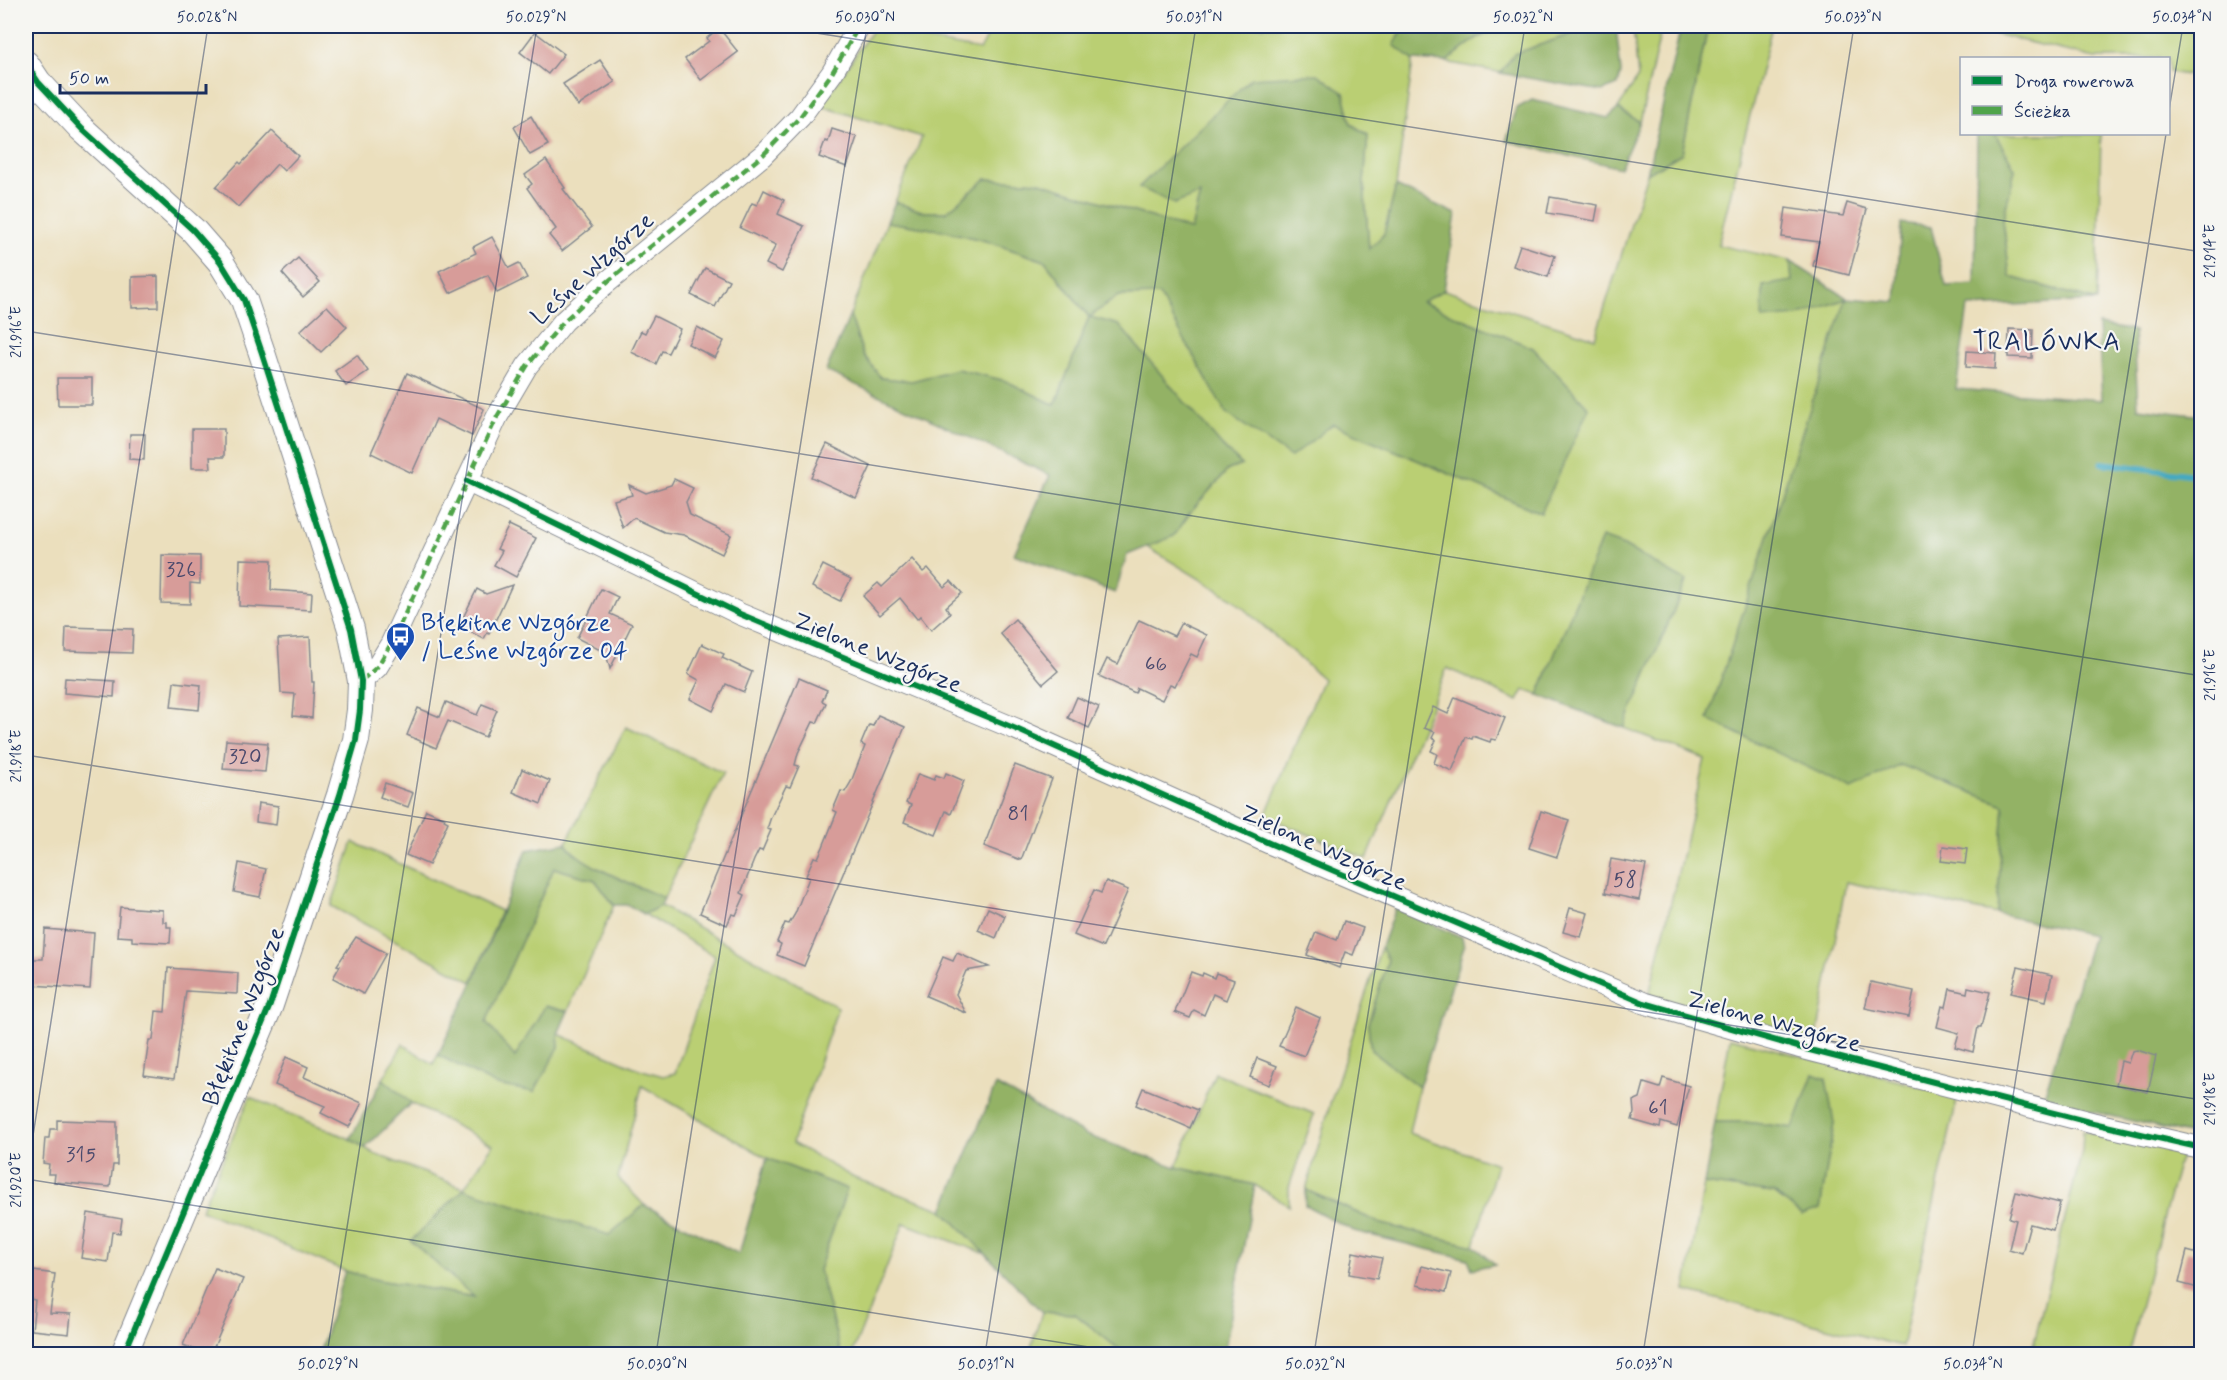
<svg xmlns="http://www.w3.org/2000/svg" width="2227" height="1380" font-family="Mynerve,sans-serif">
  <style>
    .green { fill: #bacf73; stroke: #6a7f68; stroke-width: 1.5 }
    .forest { fill: #93b265; stroke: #577062; stroke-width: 1.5 }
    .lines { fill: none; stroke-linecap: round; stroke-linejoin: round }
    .stream { stroke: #42a9c2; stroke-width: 6 }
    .building { fill: #d79c99 }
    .minor-casing { stroke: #83878e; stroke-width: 23 }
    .tertiary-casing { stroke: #83878e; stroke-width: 28 }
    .minor { stroke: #fff; stroke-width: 21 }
    .tertiary { stroke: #fff; stroke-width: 26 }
    .quiet { stroke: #4fa44a; stroke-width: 4.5; stroke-dasharray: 9 4.5; stroke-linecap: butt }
    .cycleway-casing { stroke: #f6f6f2; stroke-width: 10 }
    .cycleway { stroke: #00873e; stroke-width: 6 }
    .ticks { fill: none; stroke: #1b2f5e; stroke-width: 1.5; stroke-opacity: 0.45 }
    .labels { text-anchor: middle; stroke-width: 4.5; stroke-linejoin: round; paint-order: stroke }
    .number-label { font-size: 21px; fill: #4a4a6d }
    .street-label { font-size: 24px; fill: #1b2f5e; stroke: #f6f6f2 }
    .transit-label { font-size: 24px; fill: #164399; stroke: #f6f6f2; text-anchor: start }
    .neighbourhood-label { font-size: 26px; letter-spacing: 1.5px; fill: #1b2f5e; stroke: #f6f6f2 }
    .neatline { fill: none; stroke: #1b2f5e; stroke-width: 2 }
    .ticks-label { font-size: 15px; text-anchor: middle; fill: #1b2f5e }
  </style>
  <rect width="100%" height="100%" fill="#f6f6f2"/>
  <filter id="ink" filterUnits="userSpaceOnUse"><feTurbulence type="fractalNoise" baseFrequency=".0167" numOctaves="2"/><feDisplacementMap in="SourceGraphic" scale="12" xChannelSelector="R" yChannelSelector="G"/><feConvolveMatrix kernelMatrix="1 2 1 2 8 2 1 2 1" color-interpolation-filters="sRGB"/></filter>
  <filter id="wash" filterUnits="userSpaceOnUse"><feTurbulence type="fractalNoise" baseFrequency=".008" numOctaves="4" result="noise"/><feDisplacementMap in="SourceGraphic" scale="24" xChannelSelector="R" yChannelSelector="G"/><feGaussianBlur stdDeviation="1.35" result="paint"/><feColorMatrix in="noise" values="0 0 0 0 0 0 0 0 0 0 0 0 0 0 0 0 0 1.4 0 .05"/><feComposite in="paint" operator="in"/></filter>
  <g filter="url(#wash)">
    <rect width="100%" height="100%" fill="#ebdfbd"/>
    <g class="green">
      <path d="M993,26h412l-10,19 18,15 -17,126 -12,48 -15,16 -5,-67 4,-48 -17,-11 -7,-31 -204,93 34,18 26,-11 -9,37 -151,-48 -54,-3 -40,33h-22l-29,-10 27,-65 -101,-31 51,-76 108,20z"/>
      <path d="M1505,26h89l-91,47 -57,-11 31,-24z"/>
      <path d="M1633,26h29l-22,96 -22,-13 20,-32z"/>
      <path d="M1708,26h64l-54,219 72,16 7,55 50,-18 -139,421 144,69 49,-23 103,40 -7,109 -151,-32 -30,159 -167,-46 56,-236 -81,-31 62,-147 -84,-42 -64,156 -14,-5 -6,11 -71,-33 -80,191 -102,-43 58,-137 -90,-80 -86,-52 27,-11 18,-26 36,-40 14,-5 -153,-148 -34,88 -49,-24 -49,-12 -45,12 -32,-3 -17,-24 -13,-39 37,-93 59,9 40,10 59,20 44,56 29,-21 41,-1 174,129 208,89 -8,-165 -112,-46 23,-12 151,48 52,-164 35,-21z"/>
      <path d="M1961,26h240v51l-32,-5 -1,-14h-73z"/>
      <path d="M1995,134h106l-4,167 -87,-24 -7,-57 12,-51z"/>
      <path d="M626,727l97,46 -59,125c-22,-10 -89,-35 -98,-55z"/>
      <path d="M353,842l148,69 -29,71 -141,-76z"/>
      <path d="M554,868l41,12 19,25 -46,106 -23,-5 -30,52 -29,-36z"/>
      <path d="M661,906l177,101 -46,136 62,35 89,32 43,44 -82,-31 -52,131h-11l-22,-84 28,-81 -80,-31 -125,-72 -24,92 26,27 -35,30 -145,-46 -53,52 64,56 -97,-17 -33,-9 -144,-61 49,-113 100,42 25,15 89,34 29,-43 -82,-42 -28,-24 20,-35 30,20 5,-9 58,30 63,-38 -1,-13 81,35 24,7 12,-3 40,-117 -71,-42z"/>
      <path d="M1381,947l7,13 -20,64 3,26 48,37 -10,46 88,31 -23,82 -92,-22 -76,-34 25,-89z"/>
      <path d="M1730,1038l212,54 15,8 -55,246 -217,-55 19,-107 70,9 28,22 18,-6 14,-86 -21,-49 -19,54 -49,-6h-30z"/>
      <path d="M1215,1073l99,41 -25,73v19l-34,-21 -79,-18z"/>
      <path d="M2083,1131l100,21 -5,12 -50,190h-97l51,-203z"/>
      <path d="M1042,1312l33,2 50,40h-96z"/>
    </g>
    <g class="forest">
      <path d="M1405,26h100l-28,12 -31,24 -33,-2 -19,-15z"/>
      <path d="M1594,26h22l5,47 -3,12 -16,6 -102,-18 14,-19z"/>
      <path d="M1681,26h27l-26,127 -35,21z"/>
      <path d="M1318,74l26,19 7,31 17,11 -4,48 5,66 15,-15 12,-48 60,28 -12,76 -22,12 111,46 56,60 -48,105 -208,-89 -42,33 -65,-44 -67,-118 -41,1 -28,21 29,8 104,122 19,18 -14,5 -36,40 -18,26 -47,19 -12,38 -101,-39 36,-79 -224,-104 24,-56 13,39 18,24 31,3 45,-12 49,12 49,24 34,-88 -44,-56 -59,-20 -40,-10 -59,-9 8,-20 29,10h22l40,-33 54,3 151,48 9,-36 -26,10 -35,-17 112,-109z"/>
      <path d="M1532,100l76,18 10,-9 22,13 -20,46 -114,-27 11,-33z"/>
      <path d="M1977,134h18l20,35 -12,51 7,57 87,24 -129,6 -12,82 146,11 -4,-75 36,6 4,77 63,8v721l-158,-37 50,-165 -96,-21 7,-109 -103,-40 -49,24 -144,-70 138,-420 -49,17 -35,3 1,-33 29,-5 -2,-20 57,37 49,4 5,-79 30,4 15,59 29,-2z"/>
      <path d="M1602,538l22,8 62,35 -62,147 -86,-33z"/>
      <path d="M566,843c9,20 76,45 98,55l-3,8 -17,8 -16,-9h-14l-19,-25 -41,-12 -68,154 29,35 30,-51 23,5 -10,23 1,13 -25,45 -38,-7 -58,-30 35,-73 54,-132z"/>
      <path d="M1395,908l67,29 2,10 -45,140 -48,-37 -3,-26 20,-64 -7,-13z"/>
      <path d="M1813,1074l13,5 8,44 -14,86 -18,6 -28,-22 -70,-9 11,-62h30l48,6z"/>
      <path d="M383,1079l28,24 -46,45 -15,-9z"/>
      <path d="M996,1085l90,50 90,32 79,18 -31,169h-99l-50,-40 -33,-2 -99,-102z"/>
      <path d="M767,1158l80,31 -28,81 22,84h-522l26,-83 33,9 96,17 -63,-56 53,-52 145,46 35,-30 95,49z"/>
      <path d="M1306,1190l76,34 92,22 21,18 -23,5 -4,-10 -114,-28 -49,-26z"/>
    </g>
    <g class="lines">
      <path class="stream" d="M2102,463l100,13"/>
    </g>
    <g id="blocks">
      <g class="building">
        <path d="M719,28l19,24 -37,28 -16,-21 24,-18 -2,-3z"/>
        <path d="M535,32l29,22 -16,20 -28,-22z"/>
        <path d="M600,60l15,22 -37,24 -15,-22z"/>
        <path d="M531,116l17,29 -18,10 -16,-28z"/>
        <path d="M832,129l25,8 -10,30 -28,-10 6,-16 3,1z"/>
        <path d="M272,131l26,25 -14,15 -7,-7 -39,43 -22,-20 23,-25 2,2z"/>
        <path d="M546,160l19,28 -2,1 29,38 -30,24 -13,-16 7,-6 -29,-41 5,-4 -7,-9z"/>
        <path d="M764,190l20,10 -6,14 26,12 -22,46 -16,-8 10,-19 -36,-17 12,-25 5,2z"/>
        <path d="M1550,197l48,8 -3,16 -48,-8z"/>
        <path d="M1847,203l20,6 -18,66 -36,-9 6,-24 -37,-5 4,-29 57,8z"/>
        <path d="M492,237l17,31 10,-5 8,15 -30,15 -9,-18 -38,18 -11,-22 37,-18 -3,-6z"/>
        <path d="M1520,245l35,11 -7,21 -35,-11z"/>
        <path d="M298,258l22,24 -17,15 -21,-24z"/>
        <path d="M705,268l24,12 -14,27 -24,-12z"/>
        <path d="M158,276v31l-26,1v-31z"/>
        <path d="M327,306l20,21 -26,25 -21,-21z"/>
        <path d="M654,316l26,13 -12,24 -6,-2 -6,13 -25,-12 10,-21 4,2z"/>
        <path d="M697,327l27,14 -9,17 -27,-14z"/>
        <path d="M2009,329l24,1 -1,28 -24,-1z"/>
        <path d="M1967,351l29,2 -1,16 -29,-2z"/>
        <path d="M357,355l11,16 -22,15 -11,-15z"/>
        <path d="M407,373l77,36 -12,27 -36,-17 -24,54 -41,-20z"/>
        <path d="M57,378h35v27h-34z"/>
        <path d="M192,429h32v28h-14l1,11h-19z"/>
        <path d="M130,434h15l-1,26 -15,-1z"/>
        <path d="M827,444l44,22 -15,32 -45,-21z"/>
        <path d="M674,479l19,9 -7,14 4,13 41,20 -9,19 -38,-19 -20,-3 -30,-14 -11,10 -9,-28 18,-5 -3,-10 17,8 25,-8z"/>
        <path d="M509,525l27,13 -20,39 -22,-12 8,-14 -5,-2z"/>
        <path d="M162,555l38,1v28l-10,-1v21l-29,-1z"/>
        <path d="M240,559l32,1 -1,30 41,3 -1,17 -72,-4z"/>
        <path d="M912,559l11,13 5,-4 16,19 7,-6 11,12 -16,14 4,6 -19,17 -11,-14 -3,3 -17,-21 -20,17 -17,-19 15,-13 4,4z"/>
        <path d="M823,565l28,14 -11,22 -28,-14z"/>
        <path d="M512,585l-23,49 -2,-1 -3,6 -25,-13 18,-37 9,5z"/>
        <path d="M601,589l17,8 -8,17 22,10 -22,45 -4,-16 -29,-15z"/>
        <path d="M1015,619l43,52 -15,13 -43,-51z"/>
        <path d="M1139,620l35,16 7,-13 26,12 -10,22 -6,-3 -16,32 -5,-2 -8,16 -25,-12 -2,5 -36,-17 8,-17 11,5z"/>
        <path d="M66,627l67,2 -1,24 -67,-2z"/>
        <path d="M310,637l2,45h2l-2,36 -19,-2 2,-22 -14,-1 -3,-54z"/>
        <path d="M702,644l22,10 -2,4 30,14 -8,20 -18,-8 -13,27 -23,-12 9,-19 -11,-6z"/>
        <path d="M65,678l50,3 -1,16 -50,-4z"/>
        <path d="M799,678l28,12 -5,11 4,2 -9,20 -4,-1 -15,31 -3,12 4,1 -9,21 -4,-1 -15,31 -4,12 4,1 -9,21 -3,-1 -5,10 -13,33 4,2 -9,20 -4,-1 -5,11 -27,-12z"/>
        <path d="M174,682l27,3 -2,25 -28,-3z"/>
        <path d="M1077,697l22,10 -10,21 -21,-10z"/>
        <path d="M1455,697l50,21 -9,22 -5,-1 -1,3 -17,-6 -1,3 -6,-2 -14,34 -18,-8 3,-9 -6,-3 5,-11 -4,-2 3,-6 -11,-4 9,-21 15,7z"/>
        <path d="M446,702l31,13 5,-11 15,6 -12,27 -37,-16 -12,27 -29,-13 11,-27 22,9z"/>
        <path d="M878,715l27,12 -101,239 -27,-11 4,-11 -4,-2 8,-19 4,1 6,-10 14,-36 -3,-2 4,-10 4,-9 4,1 5,-11 14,-35 -4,-2 8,-19 4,1 6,-10 14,-36 -4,-2 8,-19 4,1z"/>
        <path d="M226,740l42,3 -3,29 -42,-3z"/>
        <path d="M1015,765l37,14 -31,81 -37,-14z"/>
        <path d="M522,769l28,12 -9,23 -28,-12z"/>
        <path d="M946,773l18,8 -13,33 -5,-3 -10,24 -32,-13 7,-17 -5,-2 12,-29 16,6 2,-5 8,3z"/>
        <path d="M385,783l28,10 -5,14 -28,-10z"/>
        <path d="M258,803l20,3 -2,19 -20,-3z"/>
        <path d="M426,810l19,8 -1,2 4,2 -19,43 -23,-10z"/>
        <path d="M1541,811l28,9 -12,37 -28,-9z"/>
        <path d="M1943,846l24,3 -2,15 -24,-3z"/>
        <path d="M1611,859l35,6 -7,35 -34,-7z"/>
        <path d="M239,863l27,6 -6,28 -26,-5z"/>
        <path d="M1106,881l22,9 -25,57 -29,-12 20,-45 7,3z"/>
        <path d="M120,907l43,3v12h4v5h4l-1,16 -38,-2v-4l-15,-1z"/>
        <path d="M988,908l17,8 -9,22 -18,-8z"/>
        <path d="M1570,908l18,5 -7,24 -18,-5z"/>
        <path d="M1344,921l19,7 -10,27 -8,-3 -6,16 -32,-13 9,-23 21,8z"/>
        <path d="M45,929l49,4 -4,56 -58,-4 1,-26h10z"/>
        <path d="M356,937l30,16 -23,41 -30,-16 7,-12 -3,-1z"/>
        <path d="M957,953l32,14 -23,4 -10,23 10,19 -40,-17 17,-39 10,4z"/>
        <path d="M2018,967l34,8 -6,26 -35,-8z"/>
        <path d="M168,968l70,5 -1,21 -51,-3 -12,88 -30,-4 5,-35h4l3,-29 9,1z"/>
        <path d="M1191,972l11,4 1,-3 11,5 2,-5 18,7 -8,20 -13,-6 -9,21 -10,-5 -4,8 -15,-6z"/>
        <path d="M1871,982l43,9 -5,26 -44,-9z"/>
        <path d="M1968,987l22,5 -9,35h-3l-5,25 -18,-5 4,-14 -22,-6 5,-21 4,1 4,-18 17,4z"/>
        <path d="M1296,1007l24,11 -16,38 -25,-10z"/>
        <path d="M2137,1050l19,6 -8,36 -32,-7 5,-24 7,2 4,-12z"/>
        <path d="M286,1057l22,10 -4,10 58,26 -13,24 -28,-14 4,-7 -50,-21z"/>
        <path d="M1257,1058l20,8 -8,19 -19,-8z"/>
        <path d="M1663,1078l26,8 -12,41 -16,-5 -1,6 -28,-8 2,-7 -1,-12 7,-3 4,-15 16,5z"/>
        <path d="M1143,1088l55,22 -8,18 -54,-23z"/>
        <path d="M57,1120l60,2v43h-4l-3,22 -56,-5 1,-8h-7l1,-10 -6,-1 2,-25h4l1,-9h7z"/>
        <path d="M2016,1192l44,11 -7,27 -23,-6 -8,29 -13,-4 7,-29 -7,-2z"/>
        <path d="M88,1213l34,6 -2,14 -8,-1 -4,30 -27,-4z"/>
        <path d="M2187,1251l15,4v34l-23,-6z"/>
        <path d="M1353,1252l29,6 -5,21 -28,-5z"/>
        <path d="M1422,1266l29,7 -5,19 -29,-7z"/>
        <path d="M215,1268l28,11 -32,75h-5l-23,-9z"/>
        <path d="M26,1270l29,4 -5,39 21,1 -2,20 -37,-4 3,-30 -9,-2z"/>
      </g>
    </g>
  </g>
  <g filter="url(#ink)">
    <use href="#blocks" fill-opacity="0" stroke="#83878e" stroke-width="1.5"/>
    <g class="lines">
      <defs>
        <g id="minor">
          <path d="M467,481l273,133 276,115 253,114 375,160 154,44 295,76 109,25"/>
          <path d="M361,681l16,-14 14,-23 106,-227 30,-51 37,-45 36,-33 163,-133 37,-38 32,-44 27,-47"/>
        </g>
        <path id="tertiary" d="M26,64l12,18 44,47 111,101 27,31 24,39 18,53 89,276 10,52 -1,29 -4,30 -16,55 -70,210 -146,349"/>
      </defs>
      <use href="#minor" class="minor-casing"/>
      <use href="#tertiary" class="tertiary-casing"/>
      <use href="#minor" class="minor"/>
      <use href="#tertiary" class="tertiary"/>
      <path class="quiet" d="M361,681l16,-14 14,-23 106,-227 30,-51 37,-45 36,-33 163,-133 37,-38 32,-44 27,-47"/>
      <defs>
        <g id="cycleway">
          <path d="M26,64l12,18 44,47 111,101 27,31 24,39 18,53 89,276 10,52 -1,29 -4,30 -16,55 -70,210 -146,349"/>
          <path d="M467,481l273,133 276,115 253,114 375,160 154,44 295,76 109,25"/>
        </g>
      </defs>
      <use href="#cycleway" class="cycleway-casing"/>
      <use href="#cycleway" class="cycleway"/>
    </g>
  </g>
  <path class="ticks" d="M772,26l1430,226M2168,116l15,-90M26,331l2176,345M26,755l2176,345M26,1179l1107,175M26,1180l182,-1154M327,1354l210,-1328M656,1354l211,-1328M985,1354l211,-1328M1314,1354l211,-1328M1643,1354l211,-1328M1972,1354l194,-1220"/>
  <defs>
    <symbol id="bus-pin" viewBox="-11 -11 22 30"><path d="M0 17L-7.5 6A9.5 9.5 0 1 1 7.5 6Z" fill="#1a4fb4" stroke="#f6f6f2"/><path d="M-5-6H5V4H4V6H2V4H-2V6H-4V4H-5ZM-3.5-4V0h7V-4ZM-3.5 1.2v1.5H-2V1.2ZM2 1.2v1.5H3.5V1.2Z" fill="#fff"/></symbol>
  </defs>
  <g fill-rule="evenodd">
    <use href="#bus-pin" x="384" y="620" width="33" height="45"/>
  </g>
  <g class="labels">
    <g class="number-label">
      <text x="181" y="576">326</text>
      <text x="1156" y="670">66</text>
      <text x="245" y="763">320</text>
      <text x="1018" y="820">81</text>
      <text x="1625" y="886">58</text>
      <text x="1658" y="1114">61</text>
      <text x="81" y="1161">315</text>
    </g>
    <g class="street-label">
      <text transform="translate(592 268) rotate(-42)" y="8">Leśne Wzgórze</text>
      <text transform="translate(878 652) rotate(22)" y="8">Zielone Wzgórze</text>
      <text transform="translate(1324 847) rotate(24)" y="8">Zielone Wzgórze</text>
      <text transform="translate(243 1016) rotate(-69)" y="8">Błękitne Wzgórze</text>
      <text transform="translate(1774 1021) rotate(15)" y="8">Zielone Wzgórze</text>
    </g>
    <g class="transit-label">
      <text x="421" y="630">Błękitne Wzgórze<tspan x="421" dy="28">/ Leśne Wzgórze 04</tspan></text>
    </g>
    <g class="neighbourhood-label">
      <text x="2047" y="350">TRALÓWKA</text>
    </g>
  </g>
  <rect width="2227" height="1380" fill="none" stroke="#f6f6f2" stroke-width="66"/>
  <rect x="1960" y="57" width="210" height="78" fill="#f6f6f2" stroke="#9ea6b7" stroke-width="1.5"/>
  <rect x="1972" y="76" width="30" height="9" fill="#00873e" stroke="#9ea6b7" stroke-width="1.5"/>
  <text x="2014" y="87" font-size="18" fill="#1b2f5e">Droga rowerowa</text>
  <rect x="1972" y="106" width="30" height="9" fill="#4fa44a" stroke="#9ea6b7" stroke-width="1.5"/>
  <text x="2014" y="117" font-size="18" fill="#1b2f5e">Ścieżka</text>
  <path d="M60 84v9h146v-9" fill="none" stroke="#1b2f5e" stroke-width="3"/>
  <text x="69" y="84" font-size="18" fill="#1b2f5e" stroke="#f6f6f2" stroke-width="4.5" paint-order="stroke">50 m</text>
  <rect x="33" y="33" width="2161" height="1314" class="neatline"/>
  <g class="ticks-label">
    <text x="207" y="22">50.028°N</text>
    <text x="536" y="22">50.029°N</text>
    <text x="865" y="22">50.030°N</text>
    <text x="1194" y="22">50.031°N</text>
    <text x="1523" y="22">50.032°N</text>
    <text x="1853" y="22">50.033°N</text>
    <text x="2182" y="22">50.034°N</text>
    <text transform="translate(2210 251) rotate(-90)" y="5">21.914°E</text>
    <text transform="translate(16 332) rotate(-90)" y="5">21.916°E</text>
    <text transform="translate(2210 675) rotate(-90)" y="5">21.916°E</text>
    <text transform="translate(16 756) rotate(-90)" y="5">21.918°E</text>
    <text transform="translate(2210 1099) rotate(-90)" y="5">21.918°E</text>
    <text transform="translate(16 1180) rotate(-90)" y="5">21.920°E</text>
    <text x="328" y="1369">50.029°N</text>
    <text x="657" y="1369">50.030°N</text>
    <text x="986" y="1369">50.031°N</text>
    <text x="1315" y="1369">50.032°N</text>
    <text x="1644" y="1369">50.033°N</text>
    <text x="1973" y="1369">50.034°N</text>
  </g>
</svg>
